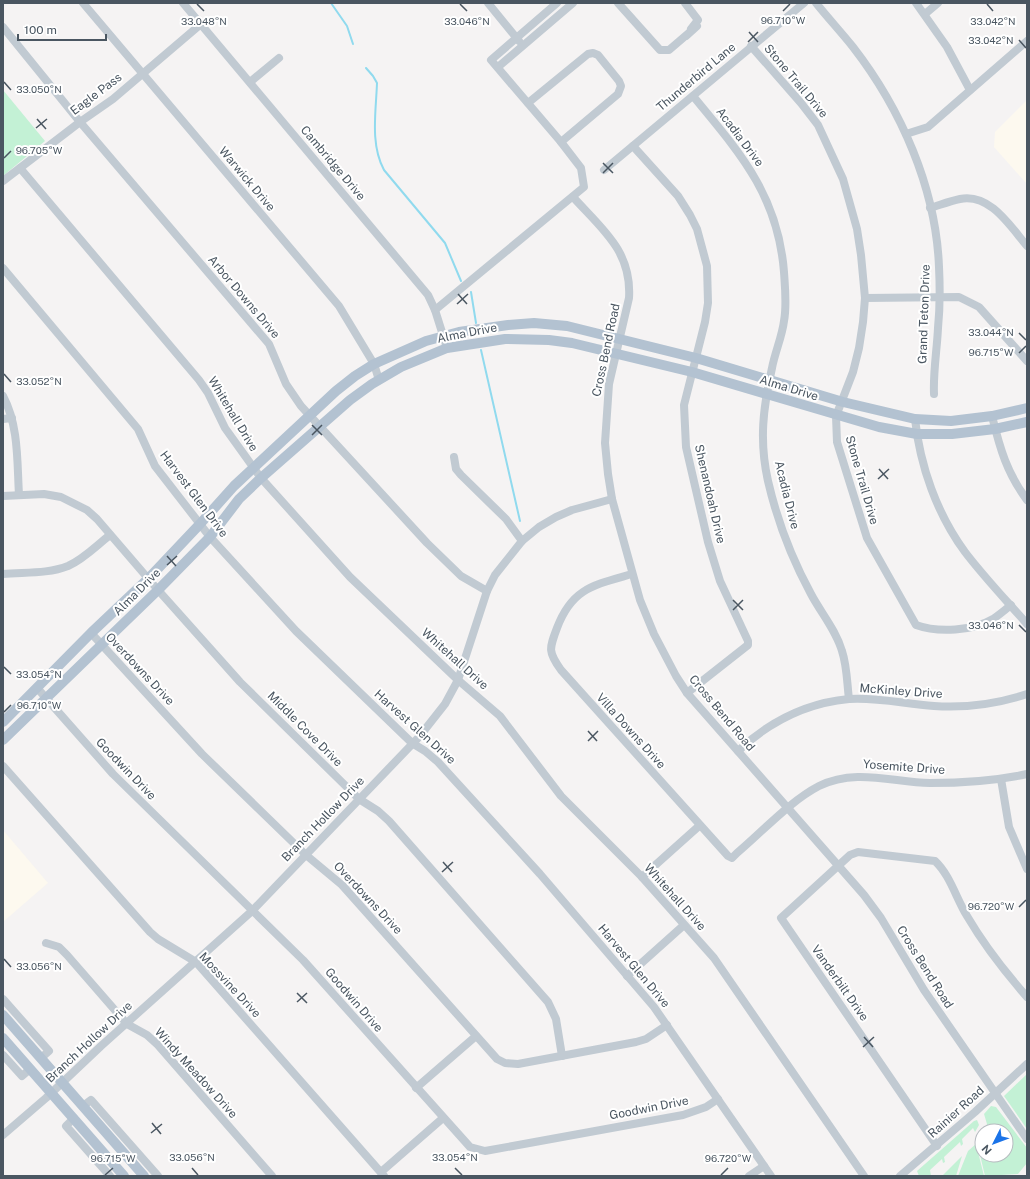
<svg xmlns="http://www.w3.org/2000/svg" width="1030" height="1179" font-family="'Public Sans',sans-serif">
  <style>
    .commercial { fill: #fdf9ef }
    .green { fill: #c3f1d5 }
    .lines { fill: none; stroke-linecap: round; stroke-linejoin: round }
    .stream { stroke: #90daee; stroke-width: 2 }
    .minor { stroke: #c1cad2; stroke-width: 8 }
    .major { stroke: #b3c2d1; stroke-width: 10 }
    .ticks { fill: none; stroke: #4a5661; stroke-width: 1.5 }
    .labels { text-anchor: middle; stroke-width: 4; stroke-linejoin: round; paint-order: stroke }
    .street-label { font-size: 12px; fill: #4a5661; stroke: #fff }
    .ticks-label { font-size: 10px; text-anchor: middle; fill: #4a5661; stroke: #fff; stroke-width: 4; stroke-linejoin: round; paint-order: stroke }
  </style>
  <rect width="100%" height="100%" fill="#f5f3f3"/>
  <g class="commercial">
    <path d="M1027,100v84l-33,-37 1,-15z"/>
    <path d="M3,830l45,53 -45,39z"/>
  </g>
  <g class="green">
    <path d="M3,90l42,51 -42,35z"/>
    <path d="M1027,1074v55l-23,-33z"/>
    <path d="M991,1106l5,1 31,41v15l-9,11 -33,2 -8,-34 5,-5v18h24v-24h-21l2,-7 -3,-10z"/>
    <path d="M977,1120l2,5 -4,7 -2,-4 -11,11 1,5 -2,2 -1,-4 -16,15 1,5 -2,1 -1,-4 -12,11 1,6h-12l-2,-5 57,-50z"/>
    <path d="M976,1144l8,32h-26l10,-25z"/>
    <path d="M962,1156l-6,20h-14z"/>
  </g>
  <g class="lines">
    <g class="stream">
      <path d="M331,3l16,23 6,18"/>
      <path d="M366,68l7,8 4,7c-1,29 -7,61 7,87l61,73 16,38"/>
      <path d="M471,292l5,31"/>
      <path d="M481,350l39,171"/>
    </g>
    <g class="minor">
      <path d="M83,3l256,303 35,58 5,16"/>
      <path d="M183,3l245,292 7,15 12,38"/>
      <path d="M488,3l31,38"/>
      <path d="M618,3l42,47h9l28,-24 -11,10"/>
      <path d="M685,3l13,17 -7,9"/>
      <path d="M816,3c12,15 25,29 37,44 48,62 83,141 86,220 1,20 1,41 -1,61 -1,22 -5,44 -4,66"/>
      <path d="M916,3l31,44 23,43"/>
      <path d="M925,14l13,-11"/>
      <path d="M3,27l77,95 189,222 17,40 15,22 126,137 34,33 26,15"/>
      <path d="M751,46l50,57 17,22 25,54 14,50 4,26 4,43 -2,24 -4,26 -6,24 -17,44 1,26 30,96 49,87c22,8 57,6 77,-6 6,-4 12,-9 18,-14"/>
      <path d="M498,67l75,-64"/>
      <path d="M250,82l29,-24"/>
      <path d="M693,96c47,57 85,99 91,176 1,16 3,33 0,49 -2,16 -9,31 -12,47 -9,40 -13,73 -4,113 9,39 24,78 43,113 10,19 25,36 31,57 5,15 5,32 7,48"/>
      <path d="M528,103l60,-49 5,-1 5,2 21,26 2,5 -3,8 -57,48"/>
      <path d="M906,134l22,-7 99,-86"/>
      <path d="M633,146l45,50 12,19 7,14 10,37 1,37 -3,19 -21,83 2,42 22,95 12,39 28,60v4l-61,48"/>
      <path d="M20,168l179,212 9,13 17,35 36,50 89,99 108,103 42,36 61,80 81,81 72,81 150,218"/>
      <path d="M604,170l200,-167"/>
      <path d="M3,181l77,-59 33,-23 88,-75"/>
      <path d="M573,197c29,32 59,54 56,101l-20,86 -4,59 3,31 4,25 28,101 14,34 22,42 11,17 177,202 17,23 43,72 103,149"/>
      <path d="M930,208c10,-3 20,-7 30,-9 30,-6 50,27 67,47"/>
      <path d="M3,268l135,161 17,37 55,71 86,94 116,112 13,8 13,11 102,112 114,133 117,169"/>
      <path d="M865,298l94,-1 20,10 48,54"/>
      <path d="M435,310l149,-123 -3,-19 -20,-26 -70,-82 66,-57"/>
      <path d="M3,396c16,30 14,66 16,99"/>
      <path d="M992,416c8,33 15,57 35,84"/>
      <path d="M3,419l9,-1"/>
      <path d="M915,419c5,47 22,95 50,133 19,25 41,48 62,72"/>
      <path d="M454,457l2,12 5,6 45,44 16,22"/>
      <path d="M3,496l41,-2 17,3 26,13 10,9 61,71 82,92 119,117 19,12 11,10 159,181 8,17 6,37"/>
      <path d="M3,574c21,-2 45,0 65,-8 16,-7 29,-21 42,-31"/>
      <path d="M632,574c-38,11 -60,14 -75,54 -8,21 -9,24 4,42l167,186 4,2 5,-5c25,-21 53,-52 82,-67 36,-18 73,-4 111,-3 33,0 65,-2 97,-9"/>
      <path d="M91,633l111,121 104,101 36,30 155,174 8,4 13,1 118,-22 10,-3 21,-14"/>
      <path d="M38,689l75,85 190,186 167,187 15,4 198,-36 23,-8 12,-8"/>
      <path d="M738,751c31,-29 68,-48 111,-52 28,-2 56,5 85,7 31,2 63,-2 93,-12"/>
      <path d="M3,766l147,166 8,7 38,23 188,214"/>
      <path d="M1001,779l8,48 18,42"/>
      <path d="M642,877l57,-51"/>
      <path d="M46,943l13,4 8,8 60,69 20,11 11,10 114,131"/>
      <path d="M627,976l57,-51"/>
      <path d="M3,999l46,52 -8,7"/>
      <path d="M3,1055l19,21 8,-7"/>
      <path d="M416,1088l60,-52"/>
      <path d="M83,1106l8,-6 67,76"/>
      <path d="M74,1118l-8,8 44,50"/>
      <path d="M3,1135l43,-37 55,-52 151,-135 167,-174 26,-33 13,-24 29,-89 8,-16 27,-34 17,-14 17,-10 16,-7 40,-11"/>
      <path d="M937,1146l-156,-228 69,-63 8,-3 77,9c15,14 21,37 32,55 17,29 38,56 60,81"/>
      <path d="M381,1172l62,-54"/>
      <path d="M749,1176l15,-10"/>
      <path d="M900,1176l75,-64 52,-48"/>
    </g>
    <g class="major">
      <path d="M3,722l88,-89 57,-54 52,-55 34,-38 102,-95 19,-15 19,-12 52,-23 33,-9 49,-7 26,-2 33,3 129,32 147,44 72,17 36,2 41,-5 35,-8"/>
      <path d="M3,740l155,-150 52,-53 29,-38 22,-21 89,-78 22,-16 29,-17 46,-19 58,-9 44,1 23,3 120,29 187,55 38,7h35l43,-5 32,-7"/>
      <path d="M3,1015l141,161"/>
      <path d="M3,1038l121,138"/>
    </g>
  </g>
  <path class="ticks" d="M197,4l7,7M460,4l7,7M987,4l6,7M783,11l7,-7M749,32l9,10M1019,40l7,8M748,42l10,-10M4,82l7,8M37,119l9,10M36,128l11,-9M4,158l7,-7M603,163l10,10M603,173l10,-10M458,294l9,10M457,304l11,-10M1019,333l7,7M1019,353l7,-7M4,374l7,8M312,425l10,10M312,435l10,-10M879,469l9,10M878,479l11,-10M167,556l9,10M167,565l10,-9M733,600l10,10M733,610l10,-10M1019,625l7,7M4,667l7,7M4,712l7,-7M588,731l9,10M588,741l10,-10M443,862l9,10M442,872l11,-10M1019,907l7,-7M4,959l7,8M297,993l10,10M297,1002l10,-9M864,1037l9,10M863,1047l11,-10M152,1123l9,11M151,1133l11,-9M192,1168l6,7M455,1168l7,7M105,1175l8,-7M721,1175l7,-7"/>
  <g class="labels">
    <g class="street-label">
      <text transform="translate(696 77) rotate(-40)" y="4">Thunderbird Lane</text>
      <text transform="translate(796 81) rotate(50)" y="4">Stone Trail Drive</text>
      <text transform="translate(96 94) rotate(-37)" y="4">Eagle Pass</text>
      <text transform="translate(740 137) rotate(53)" y="4">Acadia Drive</text>
      <text transform="translate(333 163) rotate(50)" y="4">Cambridge Drive</text>
      <text transform="translate(247 179) rotate(50)" y="4">Warwick Drive</text>
      <text transform="translate(244 297) rotate(50)" y="4">Arbor Downs Drive</text>
      <text transform="translate(924 314) rotate(-88)" y="4">Grand Teton Drive</text>
      <text transform="translate(467 333) rotate(-11)" y="4">Alma Drive</text>
      <text transform="translate(606 350) rotate(-78)" y="4">Cross Bend Road</text>
      <text transform="translate(789 388) rotate(17)" y="4">Alma Drive</text>
      <text transform="translate(233 414) rotate(59)" y="4">Whitehall Drive</text>
      <text transform="translate(862 480) rotate(74)" y="4">Stone Trail Drive</text>
      <text transform="translate(194 494) rotate(53)" y="4">Harvest Glen Drive</text>
      <text transform="translate(710 494) rotate(77)" y="4">Shenandoah Drive</text>
      <text transform="translate(787 495) rotate(76)" y="4">Acadia Drive</text>
      <text transform="translate(137 592) rotate(-45)" y="4">Alma Drive</text>
      <text transform="translate(455 659) rotate(42)" y="4">Whitehall Drive</text>
      <text transform="translate(140 669) rotate(47)" y="4">Overdowns Drive</text>
      <text transform="translate(901 691) rotate(4)" y="4">McKinley Drive</text>
      <text transform="translate(722 713) rotate(50)" y="4">Cross Bend Road</text>
      <text transform="translate(415 727) rotate(42)" y="4">Harvest Glen Drive</text>
      <text transform="translate(305 729) rotate(45)" y="4">Middle Cove Drive</text>
      <text transform="translate(631 731) rotate(48)" y="4">Villa Downs Drive</text>
      <text transform="translate(904 767) rotate(4)" y="4">Yosemite Drive</text>
      <text transform="translate(126 769) rotate(46)" y="4">Goodwin Drive</text>
      <text transform="translate(323 819) rotate(-46)" y="4">Branch Hollow Drive</text>
      <text transform="translate(675 897) rotate(48)" y="4">Whitehall Drive</text>
      <text transform="translate(368 898) rotate(47)" y="4">Overdowns Drive</text>
      <text transform="translate(634 966) rotate(50)" y="4">Harvest Glen Drive</text>
      <text transform="translate(925 967) rotate(58)" y="4">Cross Bend Road</text>
      <text transform="translate(840 983) rotate(55)" y="4">Vanderbilt Drive</text>
      <text transform="translate(230 985) rotate(47)" y="4">Mossvine Drive</text>
      <text transform="translate(354 1000) rotate(49)" y="4">Goodwin Drive</text>
      <text transform="translate(89 1042) rotate(-43)" y="4">Branch Hollow Drive</text>
      <text transform="translate(196 1073) rotate(48)" y="4">Windy Meadow Drive</text>
      <text transform="translate(649 1108) rotate(-11)" y="4">Goodwin Drive</text>
      <text transform="translate(956 1112) rotate(-42)" y="4">Rainier Road</text>
    </g>
  </g>
  <g class="ticks-label">
    <text x="783" y="24">96.710°W</text>
    <text x="467" y="25">33.046°N</text>
    <text x="204" y="25">33.048°N</text>
    <text x="993" y="25">33.042°N</text>
    <text x="991" y="44">33.042°N</text>
    <text x="39" y="93">33.050°N</text>
    <text x="39" y="154">96.705°W</text>
    <text x="991" y="336">33.044°N</text>
    <text x="991" y="356">96.715°W</text>
    <text x="39" y="385">33.052°N</text>
    <text x="991" y="629">33.046°N</text>
    <text x="39" y="678">33.054°N</text>
    <text x="39" y="709">96.710°W</text>
    <text x="991" y="910">96.720°W</text>
    <text x="39" y="970">33.056°N</text>
    <text x="192" y="1161">33.056°N</text>
    <text x="455" y="1161">33.054°N</text>
    <text x="113" y="1162">96.715°W</text>
    <text x="728" y="1162">96.720°W</text>
  </g>
  <rect width="1030" height="1179" fill="none" stroke="#4a5661" stroke-width="8"/>
  <g transform="translate(994 1143) rotate(228)"><circle r="19" fill="#ffffff" stroke="#b7bbc0"/>
  <path d="M0-3L7 15L0 10L-7 15Z" fill="#1a73e8"/>
  <text y="-6" font-size="11" font-weight="bold" text-anchor="middle" fill="#4a5661">N</text>
  </g>
  <path d="M18 34v6h88v-6" fill="none" stroke="#4a5661" stroke-width="2"/>
  <text x="24" y="34" font-size="12" fill="#4a5661" stroke="#ffffff" stroke-width="3" paint-order="stroke">100 m</text>
</svg>
